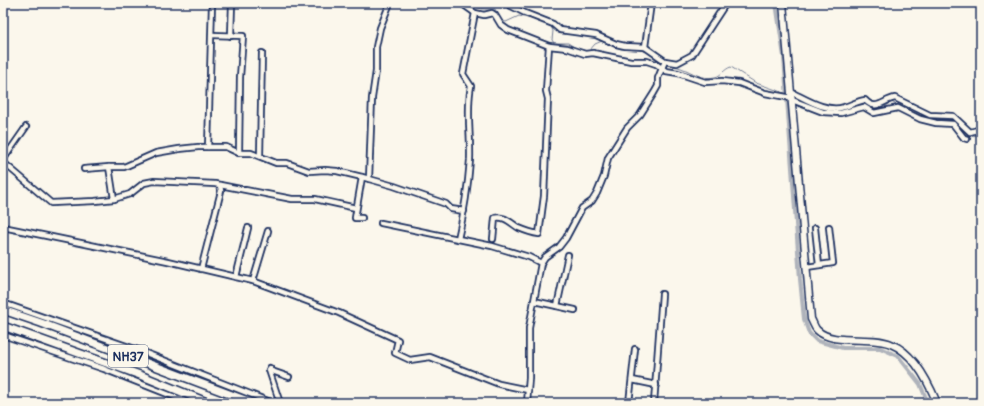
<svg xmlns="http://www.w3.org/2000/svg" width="984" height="406" font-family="Pangolin,sans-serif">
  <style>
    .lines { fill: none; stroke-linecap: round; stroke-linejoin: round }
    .stream { stroke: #747e96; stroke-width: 1 }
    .canal { stroke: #afb3bb; stroke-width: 4 }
    .minor-casing { stroke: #1b2f5e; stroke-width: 8 }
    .major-casing { stroke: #1b2f5e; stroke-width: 9 }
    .highway-casing { stroke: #1b2f5e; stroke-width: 10 }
    .minor { stroke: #fbf7ec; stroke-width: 4.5 }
    .major { stroke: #fbf7ec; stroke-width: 6 }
    .highway { stroke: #fbf7ec; stroke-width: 7 }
    .labels { text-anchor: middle; stroke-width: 4; stroke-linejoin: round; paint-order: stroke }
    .shield { fill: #fbf7ec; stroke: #5e6b89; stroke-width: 1 }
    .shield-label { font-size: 13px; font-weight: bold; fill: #1b2f5e }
  </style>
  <rect width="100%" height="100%" fill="#fbf7ec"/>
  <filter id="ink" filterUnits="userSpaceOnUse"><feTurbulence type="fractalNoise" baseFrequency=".025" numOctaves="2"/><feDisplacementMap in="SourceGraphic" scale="8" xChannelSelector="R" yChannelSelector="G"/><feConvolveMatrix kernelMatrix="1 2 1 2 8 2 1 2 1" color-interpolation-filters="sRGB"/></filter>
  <g filter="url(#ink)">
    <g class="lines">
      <g class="stream">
        <path d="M469,3c9,7 16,6 26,6l6,11 5,2 13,-6 18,4 14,6 2,5 -1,9 2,3h14l9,6 12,2 6,-7 7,-3 19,8 10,-1"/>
        <path d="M636,49l11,3 16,12"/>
        <path d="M666,65c5,1 10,1 15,3 12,4 20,12 34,9 6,-1 9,-8 16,-10l25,16 32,11"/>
        <path d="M871,108c8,3 14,0 20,-6 22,10 35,19 60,17 6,4 13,18 20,17 3,0 7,-2 10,-2"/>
        <path d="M840,110h4l6,-3"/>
      </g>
      <path class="canal" d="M776,3l8,54 16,222 4,40 5,14 8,8 26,7h37l18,8 22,28 8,19"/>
      <defs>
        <g id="minor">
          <path d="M461,3l14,10 9,2 8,-2 3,2 6,10 7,5 41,16 18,2 18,6 8,-1 38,8h16l9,3 10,7 12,2 27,9 17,-1 17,2 26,10 27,5"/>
          <path d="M500,3l7,1 18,9 28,11 7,6 36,5 20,9 9,2 20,1 20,14 12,2 15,-8 34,-52"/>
          <path d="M212,35l31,1 -3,41 -1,76"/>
          <path d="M231,36l1,-33"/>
          <path d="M645,47l6,-44"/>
          <path d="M791,92c15,7 36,21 53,15 8,-2 13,-6 21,-7 11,12 18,0 30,-2l35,17 23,1 17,16 11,-3"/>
          <path d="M792,100l31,12 18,1 23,-6 10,6 24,-5 22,11 16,4 17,1 11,14 3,1"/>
          <path d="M208,147l4,-144"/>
          <path d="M260,156l2,-103"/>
          <path d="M3,160l1,3 47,40 44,-2 19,-2 16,-5 14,-11 10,-2 61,3 77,15h23l41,9"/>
          <path d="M3,160l23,-33"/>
          <path d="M109,167l5,32"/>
          <path d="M84,169l25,-2h15l32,-14 23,-4 19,-2h28l13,6h12l25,10h11l22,8 16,-1 12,1 25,6 32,9 52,18 5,5 13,2"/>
          <path d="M369,179l3,-81 4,-27v-24l4,-19 10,-25"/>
          <path d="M362,218h-7l7,-41"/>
          <path d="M381,223l111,23 37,11 12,6"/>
          <path d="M3,227l165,34 85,20 86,32 59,27 -3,13 15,7 20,-3 69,27 29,6"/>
          <path d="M815,228l4,37"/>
          <path d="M458,239c6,-26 10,-52 12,-79 1,-25 -4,-50 1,-74l-8,-12 12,-61"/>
          <path d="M493,239l2,-21c9,-3 17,6 24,10 7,3 13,5 20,6l5,-38 4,-97 -2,-8 3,-45"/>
          <path d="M807,267l26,-4 -4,-36"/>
          <path d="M201,269l20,-78 -1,-6"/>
          <path d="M236,277l12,-49"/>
          <path d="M253,281l15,-50"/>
          <path d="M534,301l41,9"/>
          <path d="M3,303l135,47 135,53"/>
          <path d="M557,306l11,-51"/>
          <path d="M3,335l101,34 86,34"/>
          <path d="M270,368l-1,2 11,33"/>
          <path d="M269,370l20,7"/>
          <path d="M632,380l24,5"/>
          <path d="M527,403l2,-25v-50l12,-65 4,-6 14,-10 7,-9 16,-30 10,-7 5,-8 7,-17 4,-18 19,-30 13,-13 14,-22 4,-7v-8l7,-17"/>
          <path d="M629,403l6,-54"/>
          <path d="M654,403l8,-109"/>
        </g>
        <path id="major" d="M783,3l28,316c2,3 3,8 6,11 16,16 53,5 74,14 23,9 37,37 46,59"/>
        <g id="highway">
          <path d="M3,310l38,13 212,80"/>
          <path d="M3,326l137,49 69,28"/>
        </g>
      </defs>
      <use href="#minor" class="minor-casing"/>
      <use href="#major" class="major-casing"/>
      <use href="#highway" class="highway-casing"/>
      <use href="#minor" class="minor"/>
      <use href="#major" class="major"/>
      <use href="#highway" class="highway"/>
    </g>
  </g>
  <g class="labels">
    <rect class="shield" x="108" y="345" width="40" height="22" rx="3"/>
    <g class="shield-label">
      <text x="128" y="361">NH37</text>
    </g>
  </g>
  <rect width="984" height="406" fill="none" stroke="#fbf7ec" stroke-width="16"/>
  <rect x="8" y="8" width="968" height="390" fill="none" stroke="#1b2f5e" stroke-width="1.5" filter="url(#ink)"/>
</svg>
